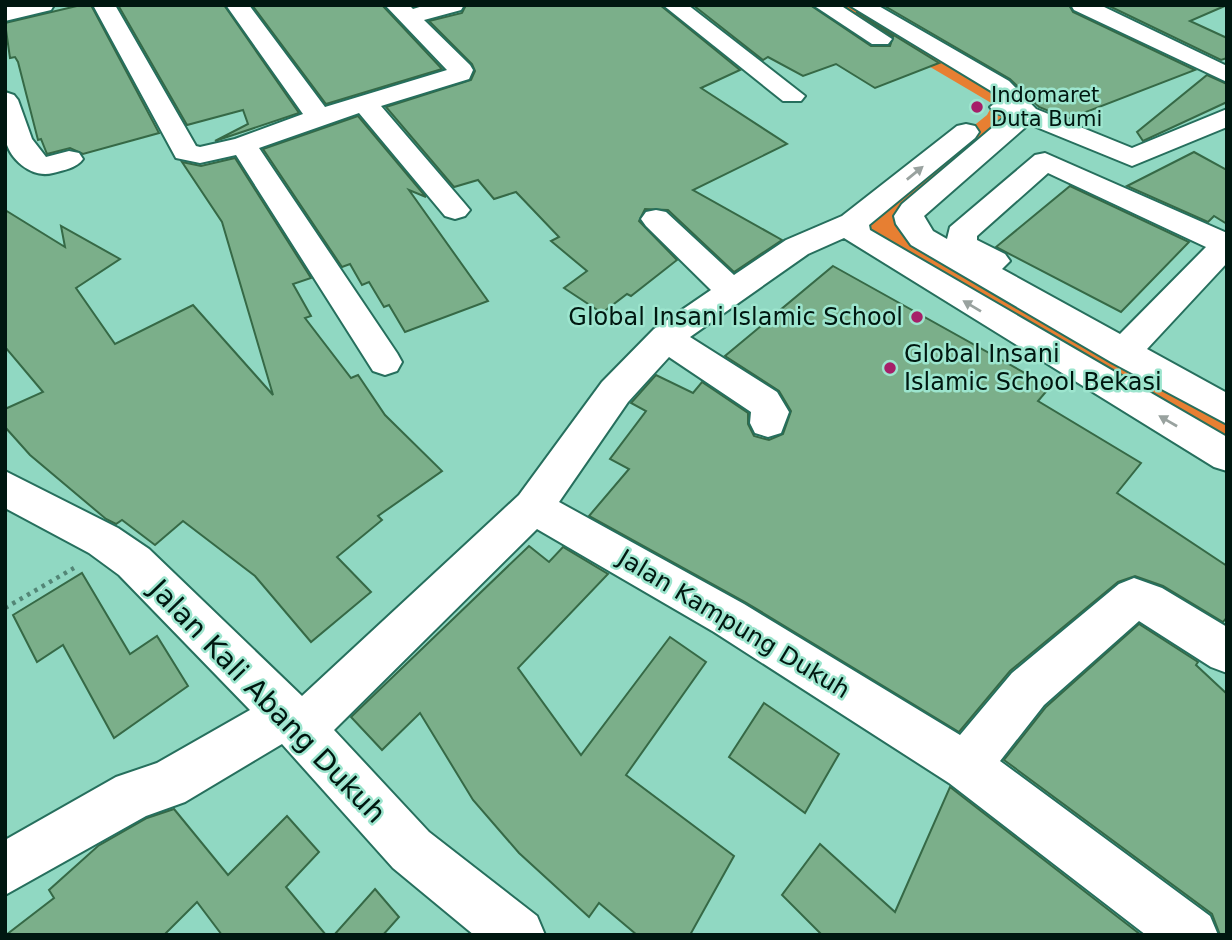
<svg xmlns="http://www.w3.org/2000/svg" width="1232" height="940" font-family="'DejaVu Sans',sans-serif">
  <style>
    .green { fill: #e77f32 }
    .building { fill: #7baf8a; stroke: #366946; stroke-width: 2 }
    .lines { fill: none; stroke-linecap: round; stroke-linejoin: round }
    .minor-casing { stroke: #266f5d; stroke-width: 4 }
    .path { stroke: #538676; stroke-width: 4.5; stroke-dasharray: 3.5 5; stroke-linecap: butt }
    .minor { fill: #fff; fill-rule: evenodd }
    .oneway { fill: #99a29f }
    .poi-dot { fill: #a61f69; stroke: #9de5ce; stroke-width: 2.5 }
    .labels { text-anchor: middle; stroke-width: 5; stroke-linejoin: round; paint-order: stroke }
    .far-poi-label { font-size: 21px; fill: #001710; stroke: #9de5ce; text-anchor: start }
    .poi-label { font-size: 24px; fill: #001710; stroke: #9de5ce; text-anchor: end }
    .street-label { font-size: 24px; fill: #001710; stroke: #9de5ce }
    .near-street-label { font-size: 28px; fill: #001710; stroke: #9de5ce }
  </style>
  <rect width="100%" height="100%" fill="#90d8c2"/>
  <path class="green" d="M825,5h35l140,81 -6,18 32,9 -115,111 316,186v46l-374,-233 134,-108 6,-11z"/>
  <g class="building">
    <path d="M81,5h10l68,128 -76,21 -13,-6 -23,6 -6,-15 -3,1 -20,-78 -3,-5 -5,1 -5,-35z"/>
    <path d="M118,5h106l75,108 -84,28 33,-17 -5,-14 -56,15z"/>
    <path d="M252,5h130l60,64 -116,35z"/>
    <path d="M466,5h194l80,65 -39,18 86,56 -94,46 89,50 -48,32 -66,-62 -23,-1 -6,12 38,39 -46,36 -4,-2 -25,19 -38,-25 23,-17 -36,-30 8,-4 -43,-45 -22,7 -16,-19 -24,7 -68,-80 85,-27 4,-9 -3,-7 -43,-43 33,-8z"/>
    <path d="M693,5h117l61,41h19l3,-9 -37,-25 83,51 -64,25 -39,-24 -33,12 -35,-19 -5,3z"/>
    <path d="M883,5h186l4,7 122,58 -127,49 -29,-12 -29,-28z"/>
    <path d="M1107,5h120l-37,16 37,17v20l-6,2z"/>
    <path d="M1207,75l20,9v18l-84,39 -6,-9z"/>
    <path d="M358,116l68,81 -17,-7 79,111 -83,31 -16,-27 -5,2 -15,-25 -7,3 -12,-21 -8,3 -79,-118z"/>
    <path d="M1194,152l33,18v54l-13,-8 -6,6 -81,-36z"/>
    <path d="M235,158l76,120 -18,6 18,32 -6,2 46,60 7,-3 27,40 57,56 -64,45 4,4 -45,37 34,35 -60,50 -56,-66 -72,-55 -28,24 -33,-25 -6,4 -10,-5 -76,-64 -25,-28v-18l38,-17 -38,-45v-137l60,37 -4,-21 59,33 -44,29 39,56 78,-39 80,90 -51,-173 -40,-60 19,4z"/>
    <path d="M1070,186l119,56 -68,70 -125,-65z"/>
    <path d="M833,266l217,121 -12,14 103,62 -24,30 110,73v51l-4,5 -60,-36 -28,-10 -17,6 -108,89 -51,61 -214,-130 -156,-86 40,-47 -19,-10 36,-48 -15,-8 25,-28 37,18 9,-11 46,31v11l6,12 15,4 14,-6 8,-23 -12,-20 -54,-35z"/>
    <path d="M529,546l20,16 14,-15 45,27 -90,94 63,87 89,-118 36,25 -80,113 108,81 -44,79h-53l-38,-32 -10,14 -70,-64 -46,-53 -53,-87 -38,37 -31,-33z"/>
    <path d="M82,573l48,81 27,-18 31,50 -74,52 -51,-93 -26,17 -24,-47z"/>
    <path d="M1139,624l59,38 -2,3 31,29v241h-7l-8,-21 -208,-154 42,-53z"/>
    <path d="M764,703l75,51 -34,59 -76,-56z"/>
    <path d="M950,787l191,148h-319l-40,-40 38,-51 75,68z"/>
    <path d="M174,809l54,66 59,-59 32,36 -33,35 40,48h-104l-25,-33 -33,33h-158l48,-37 -5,-8 49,-44 49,-28z"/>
    <path d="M375,889l24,28 -16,18h-49z"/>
  </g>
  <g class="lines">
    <defs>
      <g id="minor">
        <path d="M14,5h40l-3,5 -46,11v-14z"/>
        <path d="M93,5h22l81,141 4,1 35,-8 68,-25 -77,-109h23l76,102 122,-37 -62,-65h24l4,4 13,-4h38l-3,5 -37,10 46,45 3,5 -4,9 -88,27 84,98 5,6 -5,6 -10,3 -10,-3 -86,-103 -100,35 138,205 5,9 -5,9 -12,4 -12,-4 -137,-216 -36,8 -24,-5z"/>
        <path d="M663,5h25l117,91 -4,5h-18z"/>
        <path d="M813,5h27l52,34 -4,5h-16z"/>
        <path d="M849,5h28l132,76 27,28 96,39 95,-39v18l-95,39 -103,-42 -105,92 9,15 14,8 3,-12 85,-72 10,-2 182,80v30l-80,86 80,44v31l-116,-62 -200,-117 -15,-21 -2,-8 8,-12 104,-88 -12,-4 -4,-5 9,-7 -8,-9zM1048,173l158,74 -86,87 -118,-65 8,-8 -5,-7 -28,-14v-4z"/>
        <path d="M1071,5h29l127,61v16l-153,-72z"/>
        <path d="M5,92l9,3 4,5 14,39 14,18 23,-6 10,2 4,6c-6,9 -19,11 -30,14 -21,6 -45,-14 -48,-36 -1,-14 0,-30 0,-45z"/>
        <path d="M966,124l9,2 4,6 -4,6 -106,87 1,5 357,207v34l-13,-4 -370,-229 -36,16 -118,83 87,55 12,20 -8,21 -13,4 -13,-4 -5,-10 1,-11 -82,-55 -41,45 -69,100 185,102 216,131 52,-62 107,-89 15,-6 28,10 65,39v46l-16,-6 -72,-46 -95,84 -44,56 210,155 8,19h-72l-197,-152 -235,-151 -177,-103 -203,201 95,102 108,84 8,19h-71l-81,-67 -111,-124 -97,58 -39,14 -141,79v-55l111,-63 41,-14 93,-53 -131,-135 -30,-22 -84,-45v-37l113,57 31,21 153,147 217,-201 83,-113 52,-53 57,-39 -65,-64 -5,-7 5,-7 10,-2 10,2 68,63 52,-35 56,-24 115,-90z"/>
      </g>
    </defs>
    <use href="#minor" class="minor-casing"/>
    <path class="path" d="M5,608l69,-40"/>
    <use href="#minor" class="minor"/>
  </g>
  <defs><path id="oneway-solid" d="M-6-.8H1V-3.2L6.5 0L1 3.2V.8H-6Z" transform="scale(1.75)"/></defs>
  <g class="oneway">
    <use href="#oneway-solid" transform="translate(915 173) rotate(-39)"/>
    <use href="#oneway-solid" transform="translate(972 306) rotate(-149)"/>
    <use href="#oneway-solid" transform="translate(1168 421) rotate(-150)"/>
  </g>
  <g class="poi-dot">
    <circle cx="977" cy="107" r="7"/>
    <circle cx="917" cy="317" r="7"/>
    <circle cx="890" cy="368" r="7"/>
  </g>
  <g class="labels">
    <g class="far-poi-label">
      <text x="991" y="102">Indomaret<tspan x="991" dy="24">Duta Bumi</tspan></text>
    </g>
    <g class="poi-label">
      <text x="903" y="325">Global Insani Islamic School</text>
      <text x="904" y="362" text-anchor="start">Global Insani<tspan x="904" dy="28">Islamic School Bekasi</tspan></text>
    </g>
    <g class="street-label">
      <text transform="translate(734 624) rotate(31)" y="8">Jalan Kampung Dukuh</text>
    </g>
    <g class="near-street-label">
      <text transform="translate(268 701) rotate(46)" y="10">Jalan Kali Abang Dukuh</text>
    </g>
  </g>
  <rect width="1232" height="940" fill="none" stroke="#001710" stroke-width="14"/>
</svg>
